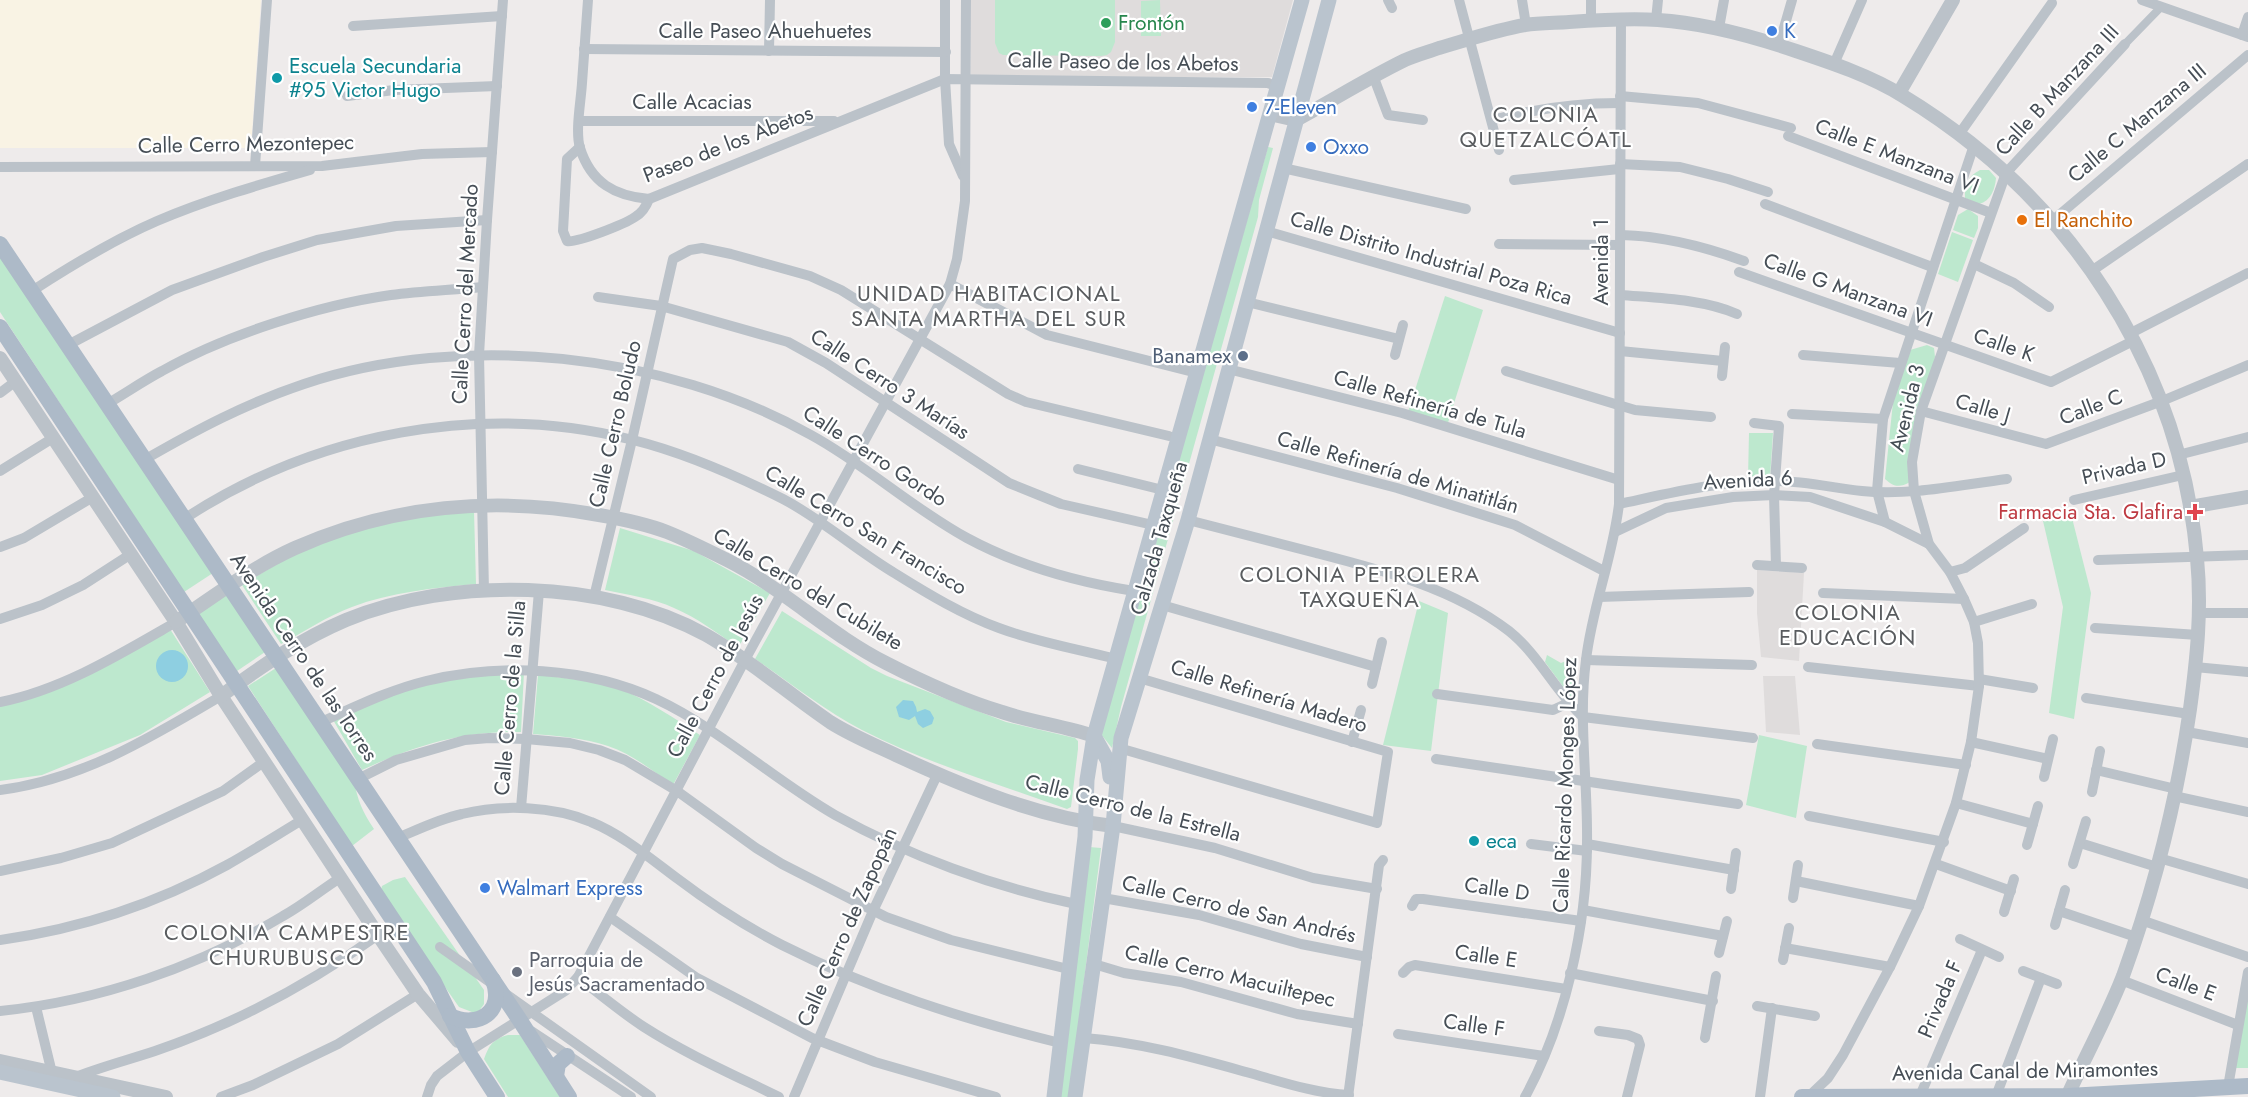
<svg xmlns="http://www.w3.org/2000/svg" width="2248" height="1097" font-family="Jost,sans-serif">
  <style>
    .commercial { fill: #f9f3e4 }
    .education { fill: #dfdcdc }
    .green { fill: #bde8ce }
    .water { fill: #8ecfe1 }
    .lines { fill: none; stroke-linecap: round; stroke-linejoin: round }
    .pedestrian { stroke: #bbc2c9; stroke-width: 8 }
    .minor { stroke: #bbc2c9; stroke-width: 10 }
    .tertiary { stroke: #bbc2c9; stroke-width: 14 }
    .secondary { stroke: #bac4ce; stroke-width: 15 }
    .primary { stroke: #adbac8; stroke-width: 16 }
    .leisure-dot { fill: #2e9e5b; stroke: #fff; stroke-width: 2 }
    .shop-dot { fill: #3f7fe0; stroke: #fff; stroke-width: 2 }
    .culture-dot { fill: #0f9aa8; stroke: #fff; stroke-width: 2 }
    .food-dot { fill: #e8710a; stroke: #fff; stroke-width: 2 }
    .service-dot { fill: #5c6f8a; stroke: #fff; stroke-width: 2 }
    .health-dot { fill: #e0444e; stroke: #fff; stroke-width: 2 }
    .worship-dot { fill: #6b7280; stroke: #fff; stroke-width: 2 }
    .labels { text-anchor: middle; stroke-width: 4.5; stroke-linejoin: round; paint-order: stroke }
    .leisure-label { font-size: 21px; fill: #27864d; stroke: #fff; text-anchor: start }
    .street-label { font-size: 21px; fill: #464e56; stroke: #fff }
    .shop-label { font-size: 21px; fill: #366cbe; stroke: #fff; text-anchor: start }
    .culture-label { font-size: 21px; fill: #0d838f; stroke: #fff; text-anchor: start }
    .food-label { font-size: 21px; fill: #c56008; stroke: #fff; text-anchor: start }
    .service-label { font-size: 21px; fill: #4e5e75; stroke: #fff; text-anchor: end }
    .health-label { font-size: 21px; fill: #be3a42; stroke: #fff; text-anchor: end }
    .worship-label { font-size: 21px; fill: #5b616d; stroke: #fff; text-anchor: start }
    .neighbourhood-label { font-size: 22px; letter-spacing: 1.5px; fill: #595c5f; stroke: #fff }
  </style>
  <rect width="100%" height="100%" fill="#eeebeb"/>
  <path class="commercial" d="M0,0h261l-10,148h-251z"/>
  <g class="education">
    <path d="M971,0h322l-21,77h-301z"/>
    <path d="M1757,570l47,3 -5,88 -38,-4 -4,-44z"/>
    <path d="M1763,676h32l5,59 -34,-3z"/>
  </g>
  <g class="green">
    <path d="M995,0h120v42l-4,10 -4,3 -6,1 -98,-1 -4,-2 -4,-10z"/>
    <path d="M1160,0l1,36h-20v-35z"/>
    <path d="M1268,147l5,1 -14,52 -1,17 -137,490 -9,41 -12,-15z"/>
    <path d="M1980,170h9l7,8c-1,11 -5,23 -17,26l-14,-6c-1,-13 3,-22 15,-28z"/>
    <path d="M1968,209l10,7v12l-4,10 -21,-8 5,-15z"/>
    <path d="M1952,232l21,8 -15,42 -20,-8z"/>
    <path d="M0,250l216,321 -32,21 -184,-280z"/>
    <path d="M1445,296l38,14 -36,116 -39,-14z"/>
    <path d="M1927,345l7,3 1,9 -25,125c-11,6 -16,5 -25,-3l8,-77 17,-52z"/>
    <path d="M1749,433h24l-3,45h-22z"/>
    <path d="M2070,510l21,83 -17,126 -25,-6 14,-106 -20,-86z"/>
    <path d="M474,511l2,73c-42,4 -85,8 -124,23 -25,9 -48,25 -71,37l-39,-59c38,-23 78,-47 121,-59 36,-9 74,-12 111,-15z"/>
    <path d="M620,528l74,23 76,42 -32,55c-20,-15 -41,-30 -64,-40 -21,-10 -46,-13 -69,-18z"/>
    <path d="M228,591l40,59 -31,21 -40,-58z"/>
    <path d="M1419,601l29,12 -17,138 -48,-6z"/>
    <path d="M782,611l89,57 16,8 119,46 69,16 3,3v8l-7,58 -4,2c-68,-25 -141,-46 -205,-79 -38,-20 -72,-47 -107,-71z"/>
    <path d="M170,629l40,63 -70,43 -98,40 -42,6v-77l23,-5z"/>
    <path d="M1547,655l14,8 15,-6v37l-6,2 -25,-34z"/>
    <path d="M279,666l75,114c3,19 9,33 20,49l-22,17 -104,-160z"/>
    <path d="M524,672l-3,60c-59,-1 -105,13 -159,38l-30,-52 93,-38z"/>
    <path d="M538,675c27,3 56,5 82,14 28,11 55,30 80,46l-27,50c-20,-14 -41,-31 -65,-39 -24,-8 -50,-10 -75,-12z"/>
    <path d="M1759,735l48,11 -11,72 -50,-13z"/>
    <path d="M1089,847l12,1 -32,249h-12z"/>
    <path d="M405,877l79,113v14l-7,10 -18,-7 -79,-113 2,-8 11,-6z"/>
    <path d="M2248,990v78h-16z"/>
    <path d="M508,1035h12l40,62h-52l-24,-38c5,-14 9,-20 24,-24z"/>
  </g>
  <g class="water">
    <circle cx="172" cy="666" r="16"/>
    <path d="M903,700l10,1 3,6 1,5 8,-3 5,2 4,7 -2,6 -9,4 -5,-4 -3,-8 -6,4 -10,-3 -3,-10z"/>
  </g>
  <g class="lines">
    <path class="pedestrian" d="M2125,44l36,-37"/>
    <g class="minor">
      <path d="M588,0c-2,28 -4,56 -6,83 -1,18 -7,48 -2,65 11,35 35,48 69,51l296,-120 323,4 10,4"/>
      <path d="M945,0v79l4,65 14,32"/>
      <path d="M1388,0l4,8"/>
      <path d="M1459,0l40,150"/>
      <path d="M1522,0l4,25"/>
      <path d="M1591,0v21"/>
      <path d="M2142,0l106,37"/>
      <path d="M1656,20l2,-20"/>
      <path d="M353,26l149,-10"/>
      <path d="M1719,28l5,-28"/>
      <path d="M2242,35l6,-18"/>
      <path d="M1779,45l13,-45"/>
      <path d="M584,49l362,3"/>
      <path d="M769,51l1,-51"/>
      <path d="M1834,64l28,-64"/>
      <path d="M1374,78l14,37 35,5"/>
      <path d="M347,96l47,-6 103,-4"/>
      <path d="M1620,96l78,7 93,25"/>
      <path d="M1492,120c42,-11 84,-17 127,-17"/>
      <path d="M580,121h254"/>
      <path d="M1960,133l92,-130"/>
      <path d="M1788,136l203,77"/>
      <path d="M580,147l-13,12 -4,72 4,10c10,2 58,-17 68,-24 7,-4 11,-10 14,-18"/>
      <path d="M1620,164l60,3 48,12 40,13"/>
      <path d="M255,166l12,-166"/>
      <path d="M0,167l322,-1 100,-12 70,-2"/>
      <path d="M1283,168l183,41"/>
      <path d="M1514,180l105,-11"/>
      <path d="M1765,204l167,63"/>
      <path d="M2052,221l196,-166"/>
      <path d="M1266,231l354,102"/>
      <path d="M1621,235c43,1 82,11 123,26"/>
      <path d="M1499,244l121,1"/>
      <path d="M1974,264l40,19 35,24"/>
      <path d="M2093,270l155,-106"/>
      <path d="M1739,272l312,110 84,-42"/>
      <path d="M950,284l97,51 150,38"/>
      <path d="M32,291c40,-26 81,-51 125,-70 49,-21 101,-36 153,-51"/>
      <path d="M1621,295c36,3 82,4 116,19"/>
      <path d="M598,297l63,9 127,36 38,21 183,120 52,21 92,21"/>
      <path d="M1247,302l152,37"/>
      <path d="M2131,333l117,-60"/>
      <path d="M68,345l104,-55 91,-33 54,-17 79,-14 91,-6"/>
      <path d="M1620,351l103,10"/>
      <path d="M1395,355l8,-30"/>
      <path d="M1803,355l97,8"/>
      <path d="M1228,369l174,44 217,67"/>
      <path d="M1506,371l129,39 76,7"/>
      <path d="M1722,376l3,-29"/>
      <path d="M0,393l16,-12"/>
      <path d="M107,404c19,-11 36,-23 55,-33 63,-36 158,-66 229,-76 30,-4 61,-5 91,-8"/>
      <path d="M1921,411l125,33 116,-43 86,-36"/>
      <path d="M1792,414l91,5"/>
      <path d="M1754,423l25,3 -5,69 2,71"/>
      <path d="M1209,439l188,49 118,37 89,46"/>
      <path d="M2178,455l70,-18"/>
      <path d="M144,460c52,-30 103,-57 160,-76 158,-53 362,-31 507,51 55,30 101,73 156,103 52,28 109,44 167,53"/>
      <path d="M1078,469l85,21"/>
      <path d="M0,471l53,-33"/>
      <path d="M2074,500l109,-25"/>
      <path d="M1619,504c52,-11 103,-24 157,-23 29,0 57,7 86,10 48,5 97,-6 145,-12"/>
      <path d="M184,519c131,-86 297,-118 449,-79 52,13 102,35 150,59 40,21 74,52 113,75 32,20 67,41 103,54 37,14 78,21 117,31"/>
      <path d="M1188,520c42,11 85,22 128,33 66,17 137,35 193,78 30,24 46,60 74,86l170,21"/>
      <path d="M1885,522l-8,-31 6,-72 91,-274"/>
      <path d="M1615,532l51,-24 67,-11 41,-2 36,2 75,25 44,22"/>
      <path d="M0,547l24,-9 69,-41"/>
      <path d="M2098,560l150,-5"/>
      <path d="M1757,565l45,3"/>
      <path d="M1950,572l15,-4 59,-40"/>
      <path d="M484,591l-5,-236 8,-135 16,-220"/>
      <path d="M1823,593l141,6"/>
      <path d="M594,597l38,-157 41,-181 17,-9 12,-2 29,6 79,22 31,14 167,104 18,8 143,34"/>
      <path d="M1599,597l150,-5"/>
      <path d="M1162,605l214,62"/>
      <path d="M2200,613h48"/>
      <path d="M0,619l42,-14 41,-20 48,-31"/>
      <path d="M1974,622l58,-18"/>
      <path d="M2095,628l103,7"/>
      <path d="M1586,660l166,5"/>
      <path d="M1808,667l171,19"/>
      <path d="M2195,667l53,5"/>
      <path d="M1979,679l54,9"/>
      <path d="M1372,684l10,-42"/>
      <path d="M1437,694l116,16 15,-7"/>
      <path d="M2086,698l103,16"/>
      <path d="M0,702c62,-12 122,-49 176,-80"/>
      <path d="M321,722c34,-15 68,-32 105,-41 74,-18 161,-14 230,18 64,30 118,81 179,116 74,41 159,72 241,89"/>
      <path d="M2187,732l61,11"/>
      <path d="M1352,742l9,-32"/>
      <path d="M1971,742l77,17"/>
      <path d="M1817,744l149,21"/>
      <path d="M1119,748l258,75 11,-71 -249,-74"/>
      <path d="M1436,759l302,45"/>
      <path d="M2096,770l80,19"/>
      <path d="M2044,777l9,-38"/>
      <path d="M358,779l38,-19 69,-20 24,-2 37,1 44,4 29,7 26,10 52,31 79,57 26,16 104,53 65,23 117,29"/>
      <path d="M0,790c81,-10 152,-53 221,-94"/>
      <path d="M2092,792l8,-41"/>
      <path d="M2174,796l74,16"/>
      <path d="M1956,803l77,21"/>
      <path d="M521,808l18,-217"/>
      <path d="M1809,816l135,26"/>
      <path d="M1113,826l102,22 98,30 64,11"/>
      <path d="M398,838c21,-9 41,-19 64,-24 39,-10 92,-8 129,8 32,13 60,37 87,57 33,25 67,47 104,66 89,45 181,74 278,98"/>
      <path d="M2080,843l77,24"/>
      <path d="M1531,844l56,7"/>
      <path d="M1587,844l147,26"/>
      <path d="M2027,845l11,-39"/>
      <path d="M2159,858l89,26"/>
      <path d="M1936,864l75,27"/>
      <path d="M2073,864l13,-43"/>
      <path d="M0,871l61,-13 51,-15 111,-52 42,-30"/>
      <path d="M1796,881l123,25"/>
      <path d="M1731,889l5,-36"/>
      <path d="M1103,898l96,17 102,29 66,13"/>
      <path d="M1793,898l5,-33"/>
      <path d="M1412,906l4,-7h7l158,22"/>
      <path d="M1583,910l140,26"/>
      <path d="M2059,911l77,26"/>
      <path d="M2004,912l10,-33"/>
      <path d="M610,917l87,61 115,60 63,24 121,35"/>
      <path d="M2141,920l107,37"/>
      <path d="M2055,925l10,-35"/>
      <path d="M1960,939l39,18"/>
      <path d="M0,940c79,-11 156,-36 227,-75 25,-14 50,-30 75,-45"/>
      <path d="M440,947l51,36"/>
      <path d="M1785,948l105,19"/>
      <path d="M1719,953l8,-32"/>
      <path d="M1783,960l6,-32"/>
      <path d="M1094,964l30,9 57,9 116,32 61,10"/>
      <path d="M2023,971l34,13"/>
      <path d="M1403,973l6,-6 6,-2 151,24"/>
      <path d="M1570,973l143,28"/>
      <path d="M578,977c21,17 43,35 66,50 42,27 90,48 135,70"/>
      <path d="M2121,980l117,45"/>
      <path d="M506,994l145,103"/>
      <path d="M1757,1006l58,10"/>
      <path d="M36,1007l16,66"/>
      <path d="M0,1011c99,-10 198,-44 283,-95 20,-11 38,-26 57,-38"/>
      <path d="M531,1031l100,66"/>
      <path d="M1599,1031l29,4 10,4 2,6 -13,52"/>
      <path d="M1398,1034l146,22"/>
      <path d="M1084,1038c55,4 108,19 162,34 33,9 67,21 103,23"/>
      <path d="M1705,1038l11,-62"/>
      <path d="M73,1078c27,-11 55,-18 82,-27 79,-27 156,-68 223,-116"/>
      <path d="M2228,1087l20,-115"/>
      <path d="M1920,1096l62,-146"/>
      <path d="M1996,1096l45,-118"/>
      <path d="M221,1097l32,-12 85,-41 80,-50"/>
      <path d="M427,1097l4,-12 6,-9 31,-24 97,-61 13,-14 167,-317 205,-376 7,-25 8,-58 1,-201"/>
      <path d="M794,1097l79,-186 64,-136"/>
      <path d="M1348,1097l31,-232 4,-5"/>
      <path d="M1525,1097c40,-73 62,-171 62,-255 1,-60 -9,-122 -1,-182 6,-53 27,-103 33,-156l2,-484"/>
      <path d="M1760,1097l12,-89"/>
      <path d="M1808,1097l20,-19 15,-23 47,-88 29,-61 37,-103 15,-61 8,-56 -1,-43 -4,-21 -10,-23 -14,-27 -21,-28 -15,-53 -2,-29 9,-51 85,-238 119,-129"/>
    </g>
    <g class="tertiary">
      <path d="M1899,93l54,-93"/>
      <path d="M1270,114l26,6c37,-20 72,-42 109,-60 11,-5 23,-8 34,-12 28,-8 57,-18 86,-23 14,-2 30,-2 44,-3 29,-2 60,-4 89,-2 47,3 94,16 138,31 36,12 75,25 107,45 165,100 277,269 294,462 5,51 0,100 -7,151 -13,90 -36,181 -67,267 -16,41 -38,81 -56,121"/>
      <path d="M0,358l176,264 45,74 157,239 40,59 40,47"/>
      <path d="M2190,507l58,-10"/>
      <path d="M176,622c38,-26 77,-55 119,-74 97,-43 201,-52 304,-33 23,4 47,9 68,17 20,8 40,18 60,28 56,28 103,75 159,103 37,19 76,37 116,49 30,10 62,14 92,24"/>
      <path d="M221,696c39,-29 80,-57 125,-76 107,-44 259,-41 360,15 44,25 83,59 124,87 22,14 47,24 70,35 67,31 139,60 213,69"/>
      <path d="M0,1061l166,36"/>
    </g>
    <g class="secondary">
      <path d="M1094,736l14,25 2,16"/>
      <path d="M0,1072l113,25"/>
      <path d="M1054,1097l31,-260 2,-57 7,-44 208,-736"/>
      <path d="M1075,1097l38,-271 8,-88 67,-218 141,-520"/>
    </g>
    <g class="primary">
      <path d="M0,244l519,775 50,78"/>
      <path d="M0,327l434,655 34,70 29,45"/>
      <path d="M450,1016c28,13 55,-4 43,-36"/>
      <path d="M556,1076l2,-12 9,-8"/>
      <path d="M1802,1097l266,-1 180,-10"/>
    </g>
  </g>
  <circle class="leisure-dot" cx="1106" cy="23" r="6"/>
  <g class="shop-dot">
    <circle cx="1772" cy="31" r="6"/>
    <circle cx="1252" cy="107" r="6"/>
    <circle cx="1311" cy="147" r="6"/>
    <circle cx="485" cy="888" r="6"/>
  </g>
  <g class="culture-dot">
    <circle cx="277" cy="78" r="6"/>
    <circle cx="1474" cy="841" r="6"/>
  </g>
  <circle class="food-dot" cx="2022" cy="220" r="6"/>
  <circle class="service-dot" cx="1243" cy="356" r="6"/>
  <path class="health-dot" d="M2192 503h6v6h6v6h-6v6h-6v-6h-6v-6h6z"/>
  <circle class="worship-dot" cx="517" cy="972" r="6"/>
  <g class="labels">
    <g class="leisure-label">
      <text x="1118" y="30">Frontón</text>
    </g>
    <g class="street-label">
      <text x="765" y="38">Calle Paseo Ahuehuetes</text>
      <text transform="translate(1123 62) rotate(1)" y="7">Calle Paseo de los Abetos</text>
      <text transform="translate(2057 90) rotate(-47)" y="7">Calle B Manzana III</text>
      <text x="692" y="109">Calle Acacias</text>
      <text transform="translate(2137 123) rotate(-40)" y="7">Calle C Manzana III</text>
      <text transform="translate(246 144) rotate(-1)" y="7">Calle Cerro Mezontepec</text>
      <text transform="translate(728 144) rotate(-21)" y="7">Paseo de los Abetos</text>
      <text transform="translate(1897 156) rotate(21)" y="7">Calle E Manzana VI</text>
      <text transform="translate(1431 258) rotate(16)" y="7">Calle Distrito Industrial Poza Rica</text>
      <text transform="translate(1601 262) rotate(-90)" y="7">Avenida 1</text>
      <text transform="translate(1848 290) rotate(20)" y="7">Calle G Manzana VI</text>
      <text transform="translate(465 294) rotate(-87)" y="7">Calle Cerro del Mercado</text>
      <text transform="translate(2004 345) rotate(19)" y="7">Calle K</text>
      <text transform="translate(890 384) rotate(33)" y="7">Calle Cerro 3 Marías</text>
      <text transform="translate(1430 404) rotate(16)" y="7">Calle Refinería de Tula</text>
      <text transform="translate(2091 407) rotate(-21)" y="7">Calle C</text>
      <text transform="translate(1907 408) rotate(-76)" y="7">Avenida 3</text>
      <text transform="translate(1983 408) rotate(16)" y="7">Calle J</text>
      <text transform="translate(615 424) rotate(-77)" y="7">Calle Cerro Boludo</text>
      <text transform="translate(875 456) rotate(33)" y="7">Calle Cerro Gordo</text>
      <text transform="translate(2124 468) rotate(-13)" y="7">Privada D</text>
      <text transform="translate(1398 472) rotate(16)" y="7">Calle Refinería de Minatitlán</text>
      <text transform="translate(1748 480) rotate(-3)" y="7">Avenida 6</text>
      <text transform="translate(866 530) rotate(31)" y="7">Calle Cerro San Francisco</text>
      <text transform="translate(1159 538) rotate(-74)" y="7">Calzada Taxqueña</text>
      <text transform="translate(808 589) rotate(31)" y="7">Calle Cerro del Cubilete</text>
      <text transform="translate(304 657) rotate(56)" y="7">Avenida Cerro de las Torres</text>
      <text transform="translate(715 676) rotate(-62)" y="7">Calle Cerro de Jesús</text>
      <text transform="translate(1269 696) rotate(17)" y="7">Calle Refinería Madero</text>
      <text transform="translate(510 698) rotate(-85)" y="7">Calle Cerro de la Silla</text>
      <text transform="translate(1565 785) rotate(-88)" y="7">Calle Ricardo Monges López</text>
      <text transform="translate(1133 808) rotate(14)" y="7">Calle Cerro de la Estrella</text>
      <text transform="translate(1497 889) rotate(8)" y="7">Calle D</text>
      <text transform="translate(1239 909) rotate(13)" y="7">Calle Cerro de San Andrés</text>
      <text transform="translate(847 927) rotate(-66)" y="7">Calle Cerro de Zapopán</text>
      <text transform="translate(1486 956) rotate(8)" y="7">Calle E</text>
      <text transform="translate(1230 976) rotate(13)" y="7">Calle Cerro Macuiltepec</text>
      <text transform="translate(2186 984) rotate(20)" y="7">Calle E</text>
      <text transform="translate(1940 999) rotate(-67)" y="7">Privada F</text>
      <text transform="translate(1474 1025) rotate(8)" y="7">Calle F</text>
      <text transform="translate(2025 1071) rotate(-1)" y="7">Avenida Canal de Miramontes</text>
    </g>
    <g class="shop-label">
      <text x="1784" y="38">K</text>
      <text x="1264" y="114">7-Eleven</text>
      <text x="1323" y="154">Oxxo</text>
      <text x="497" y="895">Walmart Express</text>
    </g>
    <g class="culture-label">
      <text x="289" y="73">Escuela Secundaria<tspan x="289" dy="24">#95 Victor Hugo</tspan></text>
      <text x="1486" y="848">eca</text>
    </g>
    <g class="food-label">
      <text x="2034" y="227">El Ranchito</text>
    </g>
    <g class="service-label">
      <text x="1231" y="363">Banamex</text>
    </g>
    <g class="health-label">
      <text x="2183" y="519">Farmacia Sta. Glafira</text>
    </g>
    <g class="worship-label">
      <text x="529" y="967">Parroquia de<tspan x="529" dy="24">Jesús Sacramentado</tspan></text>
    </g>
    <g class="neighbourhood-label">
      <text x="1546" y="122">COLONIA<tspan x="1546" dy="25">QUETZALCÓATL</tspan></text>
      <text x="989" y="301">UNIDAD HABITACIONAL<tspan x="989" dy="25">SANTA MARTHA DEL SUR</tspan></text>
      <text x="1360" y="582">COLONIA PETROLERA<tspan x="1360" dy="25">TAXQUEÑA</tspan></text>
      <text x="1848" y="620">COLONIA<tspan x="1848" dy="25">EDUCACIÓN</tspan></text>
      <text x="287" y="940">COLONIA CAMPESTRE<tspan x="287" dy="25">CHURUBUSCO</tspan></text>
    </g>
  </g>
</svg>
